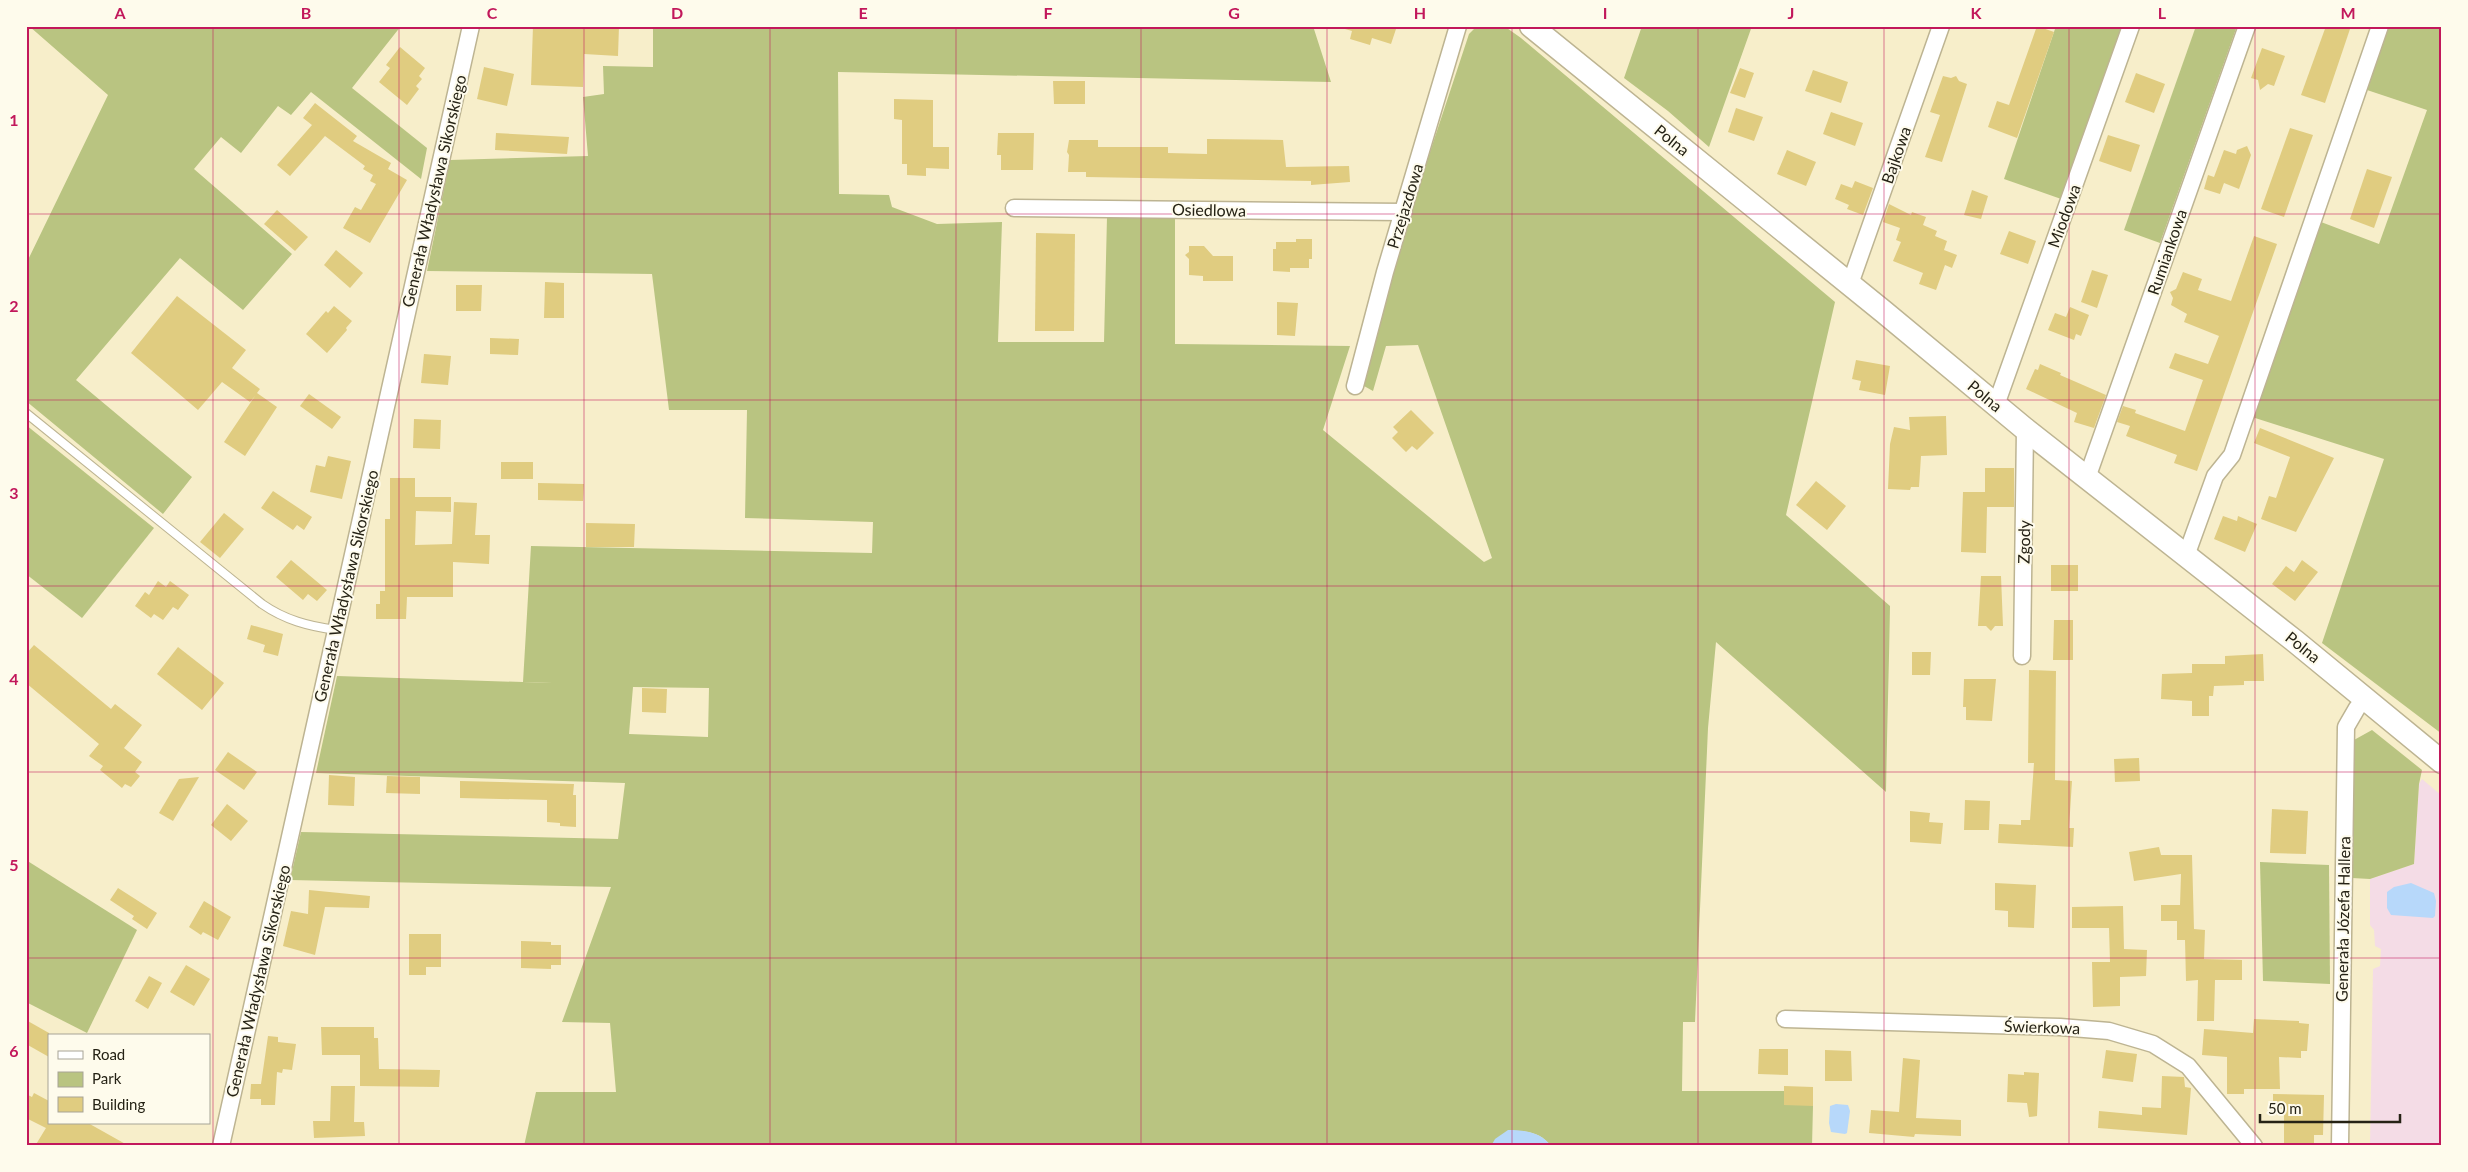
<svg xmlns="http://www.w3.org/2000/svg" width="2468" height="1172" font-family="Lato,sans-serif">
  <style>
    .industrial { fill: #f4dce6 }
    .green { fill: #b9c481; fill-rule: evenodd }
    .water { fill: #b7d8fa }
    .building { fill: #e0cc80 }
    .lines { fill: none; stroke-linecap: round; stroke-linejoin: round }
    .lane-casing { stroke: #bdb492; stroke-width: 10 }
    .street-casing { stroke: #bdb492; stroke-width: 19 }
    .secondary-casing { stroke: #bdb492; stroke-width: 25 }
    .lane { stroke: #fff; stroke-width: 8 }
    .street { stroke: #fff; stroke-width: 16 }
    .secondary { stroke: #fff; stroke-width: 22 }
    .grid { fill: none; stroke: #c2185b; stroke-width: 1; stroke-opacity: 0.55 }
    .labels { text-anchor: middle; stroke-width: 4; stroke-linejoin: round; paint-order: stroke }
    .street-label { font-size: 16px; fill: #252215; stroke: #fefbec }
    .neatline { fill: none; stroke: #c2185b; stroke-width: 2 }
    .grid-label { font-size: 16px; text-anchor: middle; font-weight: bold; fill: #c2185b }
  </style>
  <rect width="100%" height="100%" fill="#f7eeca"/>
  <path class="industrial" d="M2422,779l20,17v350h-72l3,-177 7,-3 1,-17 -6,-3 -1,-16 -4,-5v-46l44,-15 5,-80z"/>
  <g class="green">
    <path d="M29,26h372l-49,62 75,60 -6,31 -110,-87 -20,23 -13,-9 -37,47 -20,-16 -27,32 98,85 -49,56 -63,-52 -104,122 116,97 -29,37 -137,-113v-137l82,-169z"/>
    <path d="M653,26h660l18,56 -493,-10 1,122 50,1 3,12 45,17 65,-2 -4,120h106l3,-125 68,2v125l175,2 -27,84 161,132 8,-4 -74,-213 -32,1 -13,45 -9,-5 4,-26 23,-90 78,-236 8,-8h27l17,12 314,264 -49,213 104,91c-1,62 -3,125 -4,186l-170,-150 -8,86 -13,294h-12l-1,69h102l29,15 -1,40h-261c-14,-19 -47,-20 -60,0h-967l12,-54h80l-6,-69 -48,-1 49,-135 -321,-7 11,-48 317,7 7,-56 -309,-10 21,-97 215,7 -29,-1 8,-136 341,7 1,-31 -128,-4 2,-108h-78l-17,-136 -225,-3 23,-111 138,-4 -5,-59 21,-3 -1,-28 50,1zM633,687l76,1 -1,49 -79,-3z"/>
    <path d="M1642,26h110l-43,121 -41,-36 -44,-33z"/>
    <path d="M2056,26h70l-62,174 -60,-21z"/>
    <path d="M2196,26h41l-77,217 -36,-13z"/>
    <path d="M2389,26h53v708l-120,-91 62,-184 -132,-42 69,-195 58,22 48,-134 -60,-20z"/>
    <path d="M26,425l128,103 -72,90 -56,-44z"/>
    <path d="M2372,730l50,40 -3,14 -5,80 -44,15 -18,-1 2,-138z"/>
    <path d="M26,860l111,70 -50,103 -61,-31z"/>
    <path d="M2260,862l69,3 1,119 -67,-3z"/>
  </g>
  <g class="water">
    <path d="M2411,883l23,10 2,8 -1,15 -2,2 -42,-3 -4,-7v-16l7,-5z"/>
    <path d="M1836,1104l12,1 2,6 -3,22 -2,1 -14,-2 -2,-9 1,-17z"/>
    <path d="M1508,1130c16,0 33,2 43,16h-60l4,-7z"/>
  </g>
  <g class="building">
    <path d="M533,26h86l-1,30 -34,-2 -1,33 -52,-2z"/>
    <path d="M1345,26h52l-6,18 -19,-6 -2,7 -20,-6 2,-8 -7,-2z"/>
    <path d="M2037,26l17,6 -37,106 -29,-11 9,-26 12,4z"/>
    <path d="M2326,26h25l-26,77 -24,-8z"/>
    <path d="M400,47l25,21 -6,8 3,3 -6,7 3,3 -12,16 -28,-23 11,-14 -4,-3z"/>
    <path d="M2262,48l23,8 -11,30 -6,-2 -8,6 -2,-10 -7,-2z"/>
    <path d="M484,67l30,7 -7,32 -30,-7z"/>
    <path d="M1740,68l14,5 -9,25 -15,-5z"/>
    <path d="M1813,70l35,12 -7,21 -36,-12z"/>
    <path d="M2136,73l29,11 -11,29 -29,-11z"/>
    <path d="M1943,76l8,2 5,-2 3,5 8,3 -25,78 -17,-5 15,-42 -10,-3z"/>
    <path d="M1053,81h32v23h-31z"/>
    <path d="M894,99l39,1v47h16v22l-23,-1v8l-19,-1v-11h-5v-44l-8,-1z"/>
    <path d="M315,103l42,33 -4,5 38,22 -3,6 19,11 -37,63 -27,-15 12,-21 6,3 15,-26 -6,-3 3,-6 -10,-6 2,-3 -40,-30 -35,40 -13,-11 35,-40 -9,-7z"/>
    <path d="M1736,108l27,9 -9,24 -26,-9z"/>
    <path d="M1831,112l32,11 -8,23 -32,-12z"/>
    <path d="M2290,128l23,7 -29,82 -23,-8z"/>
    <path d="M496,133l73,4 -2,17 -72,-4z"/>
    <path d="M998,133h36l-1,37h-32v-15h-4z"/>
    <path d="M2108,135l32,10 -9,27 -32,-11z"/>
    <path d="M1207,139l76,1 3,27 63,-1 1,16 -39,3v-4l-225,-4v-5h-18l1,-17 -2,-3 2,-12h29v7h70v6l39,1z"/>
    <path d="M2247,146l4,9 -12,34 -15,-6 -4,11 -16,-5 4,-14 6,2 10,-27 12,4 1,-4z"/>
    <path d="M1787,150l29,12 -10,24 -29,-12z"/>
    <path d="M2367,169l25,8 -18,51 -24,-9z"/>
    <path d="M1855,181l18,7 -10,27 -16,-6 2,-4 -14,-6 6,-15 11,4z"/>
    <path d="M1972,190l16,6 -7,23 -17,-4z"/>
    <path d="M1889,204l22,11 1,-3 14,5 -3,8 14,6 -2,5 12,5 -3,9 13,5 -5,13 -7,-3 -9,25 -17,-6 4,-11 -30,-12 8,-19 -5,-2 4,-12 -17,-6z"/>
    <path d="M277,210l31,27 -13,14 -31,-27z"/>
    <path d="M2009,231l27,10 -8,23 -28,-10z"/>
    <path d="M1036,233l39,1 -1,97h-39z"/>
    <path d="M2254,236l23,8 -80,227 -23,-8 3,-8 -51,-19 4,-10 -13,-4 6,-16 13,4 -1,3 50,18 18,-51 -34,-12 6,-15 33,11 11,-28 -35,-14 3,-8 -16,-9 2,-7 -3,-6 6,-3 7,-17 19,7 -4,11 33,11z"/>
    <path d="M1296,239h16v20h-3v9h-19v4l-17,-1v-22h3v-7h20z"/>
    <path d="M1189,246h15l9,10h20v25h-30v-5l-14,-1v-16l-4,-4 4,-3z"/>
    <path d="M336,250l27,23 -13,15 -26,-23z"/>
    <path d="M2092,270l16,5 -11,33 -16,-6z"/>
    <path d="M545,282l19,1v35h-20z"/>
    <path d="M456,285h26l-1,26h-25z"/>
    <path d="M177,296l69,54 -14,18 28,21 -3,4 20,14 -32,49 -21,-14 31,-46 -5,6 -28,-20 -24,28 -67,-57z"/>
    <path d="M1277,302l21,1 -3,33 -18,-1z"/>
    <path d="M334,306l18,15 -6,7 1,2 -20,23 -21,-19 20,-23 2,2z"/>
    <path d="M2070,307l19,8 -8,21 -5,-2 -2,6 -26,-10 7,-17 11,4z"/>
    <path d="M490,338l29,1 -1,16 -28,-1z"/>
    <path d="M424,354l27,2 -3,29 -27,-2z"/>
    <path d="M1856,360l34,6 -5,29 -26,-5 2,-9 -9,-2z"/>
    <path d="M2040,364l21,9 -1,2 46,20 -12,33 -20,-6 3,-9 -51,-24 9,-20 3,1z"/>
    <path d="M309,394l32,23 -9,12 -32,-23z"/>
    <path d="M1411,410l23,23 -17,17 -5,-4 -6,6 -14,-14 6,-6 -5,-5z"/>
    <path d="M1946,416l1,39 -26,1 -2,31h-8l-1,3 -22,-1 2,-45 4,-17 16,3 -1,-13z"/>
    <path d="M414,419l27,1 -1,29 -27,-1z"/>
    <path d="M2260,428l74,30 -38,74 -35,-13 8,-23 7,2 14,-41 -36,-14z"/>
    <path d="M328,456l23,5 -9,38 -32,-7 6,-27 9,2z"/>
    <rect x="501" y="462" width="32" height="17"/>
    <path d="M1985,468h29v39h-27l-1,46 -25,-1 2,-60h22z"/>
    <path d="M390,478h25v19h36v15l-35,-1 -1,34 37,-1 2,-42 23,1 -2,32h15l-1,29 -36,-2v35h-46l-1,22h-30v-15h4v-13h5v-72h5z"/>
    <path d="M1816,481l30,25 -19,24 -31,-25z"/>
    <path d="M538,483l46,1 -1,17 -45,-1z"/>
    <path d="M273,491l39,26 -8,13 -7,-5 -4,5 -32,-22z"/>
    <path d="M224,513l20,16 -24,29 -20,-16z"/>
    <path d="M2223,516l14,5 1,-5 19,8 -12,28 -31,-13z"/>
    <path d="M586,523l49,1 -1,23h-48z"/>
    <path d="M291,560l36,30 -10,11 -9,-7 -5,6 -27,-23z"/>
    <path d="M2302,560l16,12 -23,29 -23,-17 14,-18 8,6z"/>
    <rect x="2051" y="565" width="27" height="26"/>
    <path d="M1981,576h20l2,50h-8l-4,5 -5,-5h-8z"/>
    <path d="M158,581l8,6 4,-6 19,14 -11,15 -5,-3 -10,13 -9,-6 -3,4 -16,-12 10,-14 4,3z"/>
    <path d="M2054,620h19v40h-20z"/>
    <path d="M251,625l32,9 -5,22 -15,-4 2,-7 -18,-6z"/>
    <path d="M34,645l77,64 4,-5 27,21 -18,23 18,14 -7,10 5,4 -9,11 -6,-3 -3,4 -22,-18 3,-4 -14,-10 10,-12 -73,-61v-29z"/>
    <path d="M178,647l46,36 -22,27 -45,-36z"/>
    <path d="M1912,652h19l-1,23h-18z"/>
    <path d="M2263,654l1,27h-20v4l-30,1 -1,10h-4v20h-17v-15l-31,-2 1,-25 30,-1v-9h33v-8z"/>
    <path d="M2029,670l27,1 -1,109 17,1 -3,47h5l-1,19 -75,-4 1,-19 22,1v-5h9l4,-57h-6z"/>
    <path d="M1964,679h32l-4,42 -26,-1v-13h-3z"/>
    <path d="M642,688l25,1 -1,24 -24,-1z"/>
    <path d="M228,752l29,20 -13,18 -29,-20z"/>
    <path d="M2139,758l1,23 -25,1 -1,-23z"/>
    <path d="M329,775l26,2 -1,29 -26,-1z"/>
    <path d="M387,776l33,1v17l-34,-1z"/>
    <path d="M199,777l-26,44 -14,-8 20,-34z"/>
    <path d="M460,781l114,3 -1,11h3v32l-16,-1v-3l-13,-1v-22l-87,-2z"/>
    <path d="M1965,800l25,1 -1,29h-25z"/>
    <path d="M227,804l21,17 -17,20 -20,-16z"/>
    <path d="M2272,809l36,2 -2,43 -36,-1z"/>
    <path d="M1910,811l20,2 -1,9 14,1 -2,21 -31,-2z"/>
    <path d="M2159,847l2,8h31l2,74 11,1 -1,29 38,1v20h-27l-1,41h-17l1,-41 -12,1 -1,-41h-8v-19h-16v-16h19l1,-31 -47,7 -5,-29z"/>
    <path d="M1995,883l41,2 -2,43 -26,-1v-16l-13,-1z"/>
    <path d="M118,888l39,25 -10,16 -15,-10 2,-3 -24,-16z"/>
    <path d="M309,890l61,6 -1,12 -44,-1 -10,48 -32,-9 8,-35 17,3z"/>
    <path d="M204,901l27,16 -13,23 -15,-8 -2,3 -12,-8z"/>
    <path d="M2123,906l1,43 23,1 -1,26 -26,1v29l-27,1 -1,-45h18l-1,-34h-37v-21z"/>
    <path d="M409,934h32v33h-15v8h-17z"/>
    <path d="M521,941l30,1v3h10v20h-10v4l-30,-1z"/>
    <path d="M186,965l24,14 -16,27 -24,-14z"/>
    <path d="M149,976l13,7 -14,26 -13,-8z"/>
    <path d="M2254,1019l45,2v2l10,1 -2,27h-6v7l-22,-1 1,32h-36v5h-17v-37l-25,-2 2,-26 49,4z"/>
    <path d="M26,1020l23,13v24l-23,-13z"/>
    <path d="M321,1027h53v11h4l1,31 61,1 -1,17 -79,-1v-31h-38z"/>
    <path d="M268,1036l10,1v5l18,2 -4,26 -9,-1 -1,4 -5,-1 -2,33h-14v-6h-11l1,-15h10z"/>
    <path d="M1759,1049h29v26l-30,-1z"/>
    <path d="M1825,1050l26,1 1,30h-27z"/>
    <path d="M2106,1050l31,4 -4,28 -31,-4z"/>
    <path d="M1903,1058l17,2 -4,58 45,2v16l-46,-2 -1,3 -45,-4 2,-23 28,2z"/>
    <path d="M2024,1072l15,1 -2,43 -8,1 -2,-14 -20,-1 1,-28 16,1z"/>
    <path d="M2162,1076l22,1 1,10 6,1 -4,47 -89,-7 1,-17 43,4v-8l19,1z"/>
    <path d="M331,1086h24l-1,36h10l1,14 -51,2 -1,-17h17z"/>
    <path d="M1784,1086l29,1v19l-29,-1z"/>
    <path d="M34,1093l15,8v22h39l41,23h-94l11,-18 -20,-10v-24l6,3z"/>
    <path d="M2273,1094l51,1 -1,40h-9v11h-30v-37l-11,-1z"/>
  </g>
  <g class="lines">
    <defs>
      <path id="lane" d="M26,413l236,191c23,16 46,22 74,26"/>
      <g id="street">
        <path d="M1014,208l390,4"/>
        <path d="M1850,284l91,-258"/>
        <path d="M1355,386l30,-114 73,-246"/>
        <path d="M1996,405l135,-379"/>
        <path d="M2087,478l160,-452"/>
        <path d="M2186,556l29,-80 17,-21 148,-429"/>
        <path d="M2022,656l3,-227"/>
        <path d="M1785,1019l275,8 49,4 44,13 35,22 66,80"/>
        <path d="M221,1146l250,-1120"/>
        <path d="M2340,1146l6,-419 11,-19 8,-9"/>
      </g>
      <path id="secondary" d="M1531,26l353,286 141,117 271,213 146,120"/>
    </defs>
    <use href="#lane" class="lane-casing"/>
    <use href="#street" class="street-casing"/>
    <use href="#secondary" class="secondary-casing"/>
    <use href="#lane" class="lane"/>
    <use href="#street" class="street"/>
    <use href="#secondary" class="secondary"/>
  </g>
  <path class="grid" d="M213,26v1120M399,26v1120M584,26v1120M770,26v1120M956,26v1120M1141,26v1120M1327,26v1120M1512,26v1120M1698,26v1120M1884,26v1120M2069,26v1120M2255,26v1120M26,214h2416M26,400h2416M26,586h2416M26,772h2416M26,958h2416"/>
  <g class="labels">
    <g class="street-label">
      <text transform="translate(1672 140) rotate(39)" y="6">Polna</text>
      <text transform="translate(1896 155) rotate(-71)" y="6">Bajkowa</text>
      <text transform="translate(434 191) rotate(-77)" y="6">Generała Władysława Sikorskiego</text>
      <text transform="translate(1405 206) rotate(-73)" y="6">Przejazdowa</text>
      <text transform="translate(1209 210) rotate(1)" y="6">Osiedlowa</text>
      <text transform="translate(2064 216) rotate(-70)" y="6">Miodowa</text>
      <text transform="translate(2167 252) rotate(-71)" y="6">Rumiankowa</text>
      <text transform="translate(1985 396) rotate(40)" y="6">Polna</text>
      <text transform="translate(2024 542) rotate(-89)" y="6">Zgody</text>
      <text transform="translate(346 586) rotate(-77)" y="6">Generała Władysława Sikorskiego</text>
      <text transform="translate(2303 647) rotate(39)" y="6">Polna</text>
      <text transform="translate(2343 919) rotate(-89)" y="6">Generała Józefa Hallera</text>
      <text transform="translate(258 981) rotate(-77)" y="6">Generała Władysława Sikorskiego</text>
      <text transform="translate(2042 1027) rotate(2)" y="6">Świerkowa</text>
    </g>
  </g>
  <rect width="2468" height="1172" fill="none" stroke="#fefbec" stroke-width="55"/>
  <rect x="48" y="1034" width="162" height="90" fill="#fefbec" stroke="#a7a496"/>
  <rect x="58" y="1051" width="25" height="8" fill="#ffffff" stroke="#a7a496"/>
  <text x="92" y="1060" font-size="15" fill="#252215">Road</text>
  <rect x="58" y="1072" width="25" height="15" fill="#b9c481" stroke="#a7a496"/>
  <text x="92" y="1084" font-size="15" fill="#252215">Park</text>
  <rect x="58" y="1097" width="25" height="15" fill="#e0cc80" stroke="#a7a496"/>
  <text x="92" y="1110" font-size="15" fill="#252215">Building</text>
  <path d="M2260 1114v8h140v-8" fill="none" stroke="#252215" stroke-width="2.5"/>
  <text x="2268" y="1114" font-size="15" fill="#252215" stroke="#fefbec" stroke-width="4" paint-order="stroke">50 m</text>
  <rect x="28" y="28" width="2412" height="1116" class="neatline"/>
  <g class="grid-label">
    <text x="120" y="19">A</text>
    <text x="306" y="19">B</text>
    <text x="492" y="19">C</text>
    <text x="677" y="19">D</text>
    <text x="863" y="19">E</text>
    <text x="1048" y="19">F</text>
    <text x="1234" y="19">G</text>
    <text x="1420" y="19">H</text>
    <text x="1605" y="19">I</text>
    <text x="1791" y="19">J</text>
    <text x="1976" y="19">K</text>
    <text x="2162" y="19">L</text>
    <text x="2348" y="19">M</text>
    <text x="14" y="126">1</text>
    <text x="14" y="312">2</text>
    <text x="14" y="499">3</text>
    <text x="14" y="685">4</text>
    <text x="14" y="871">5</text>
    <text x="14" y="1057">6</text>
  </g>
</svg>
